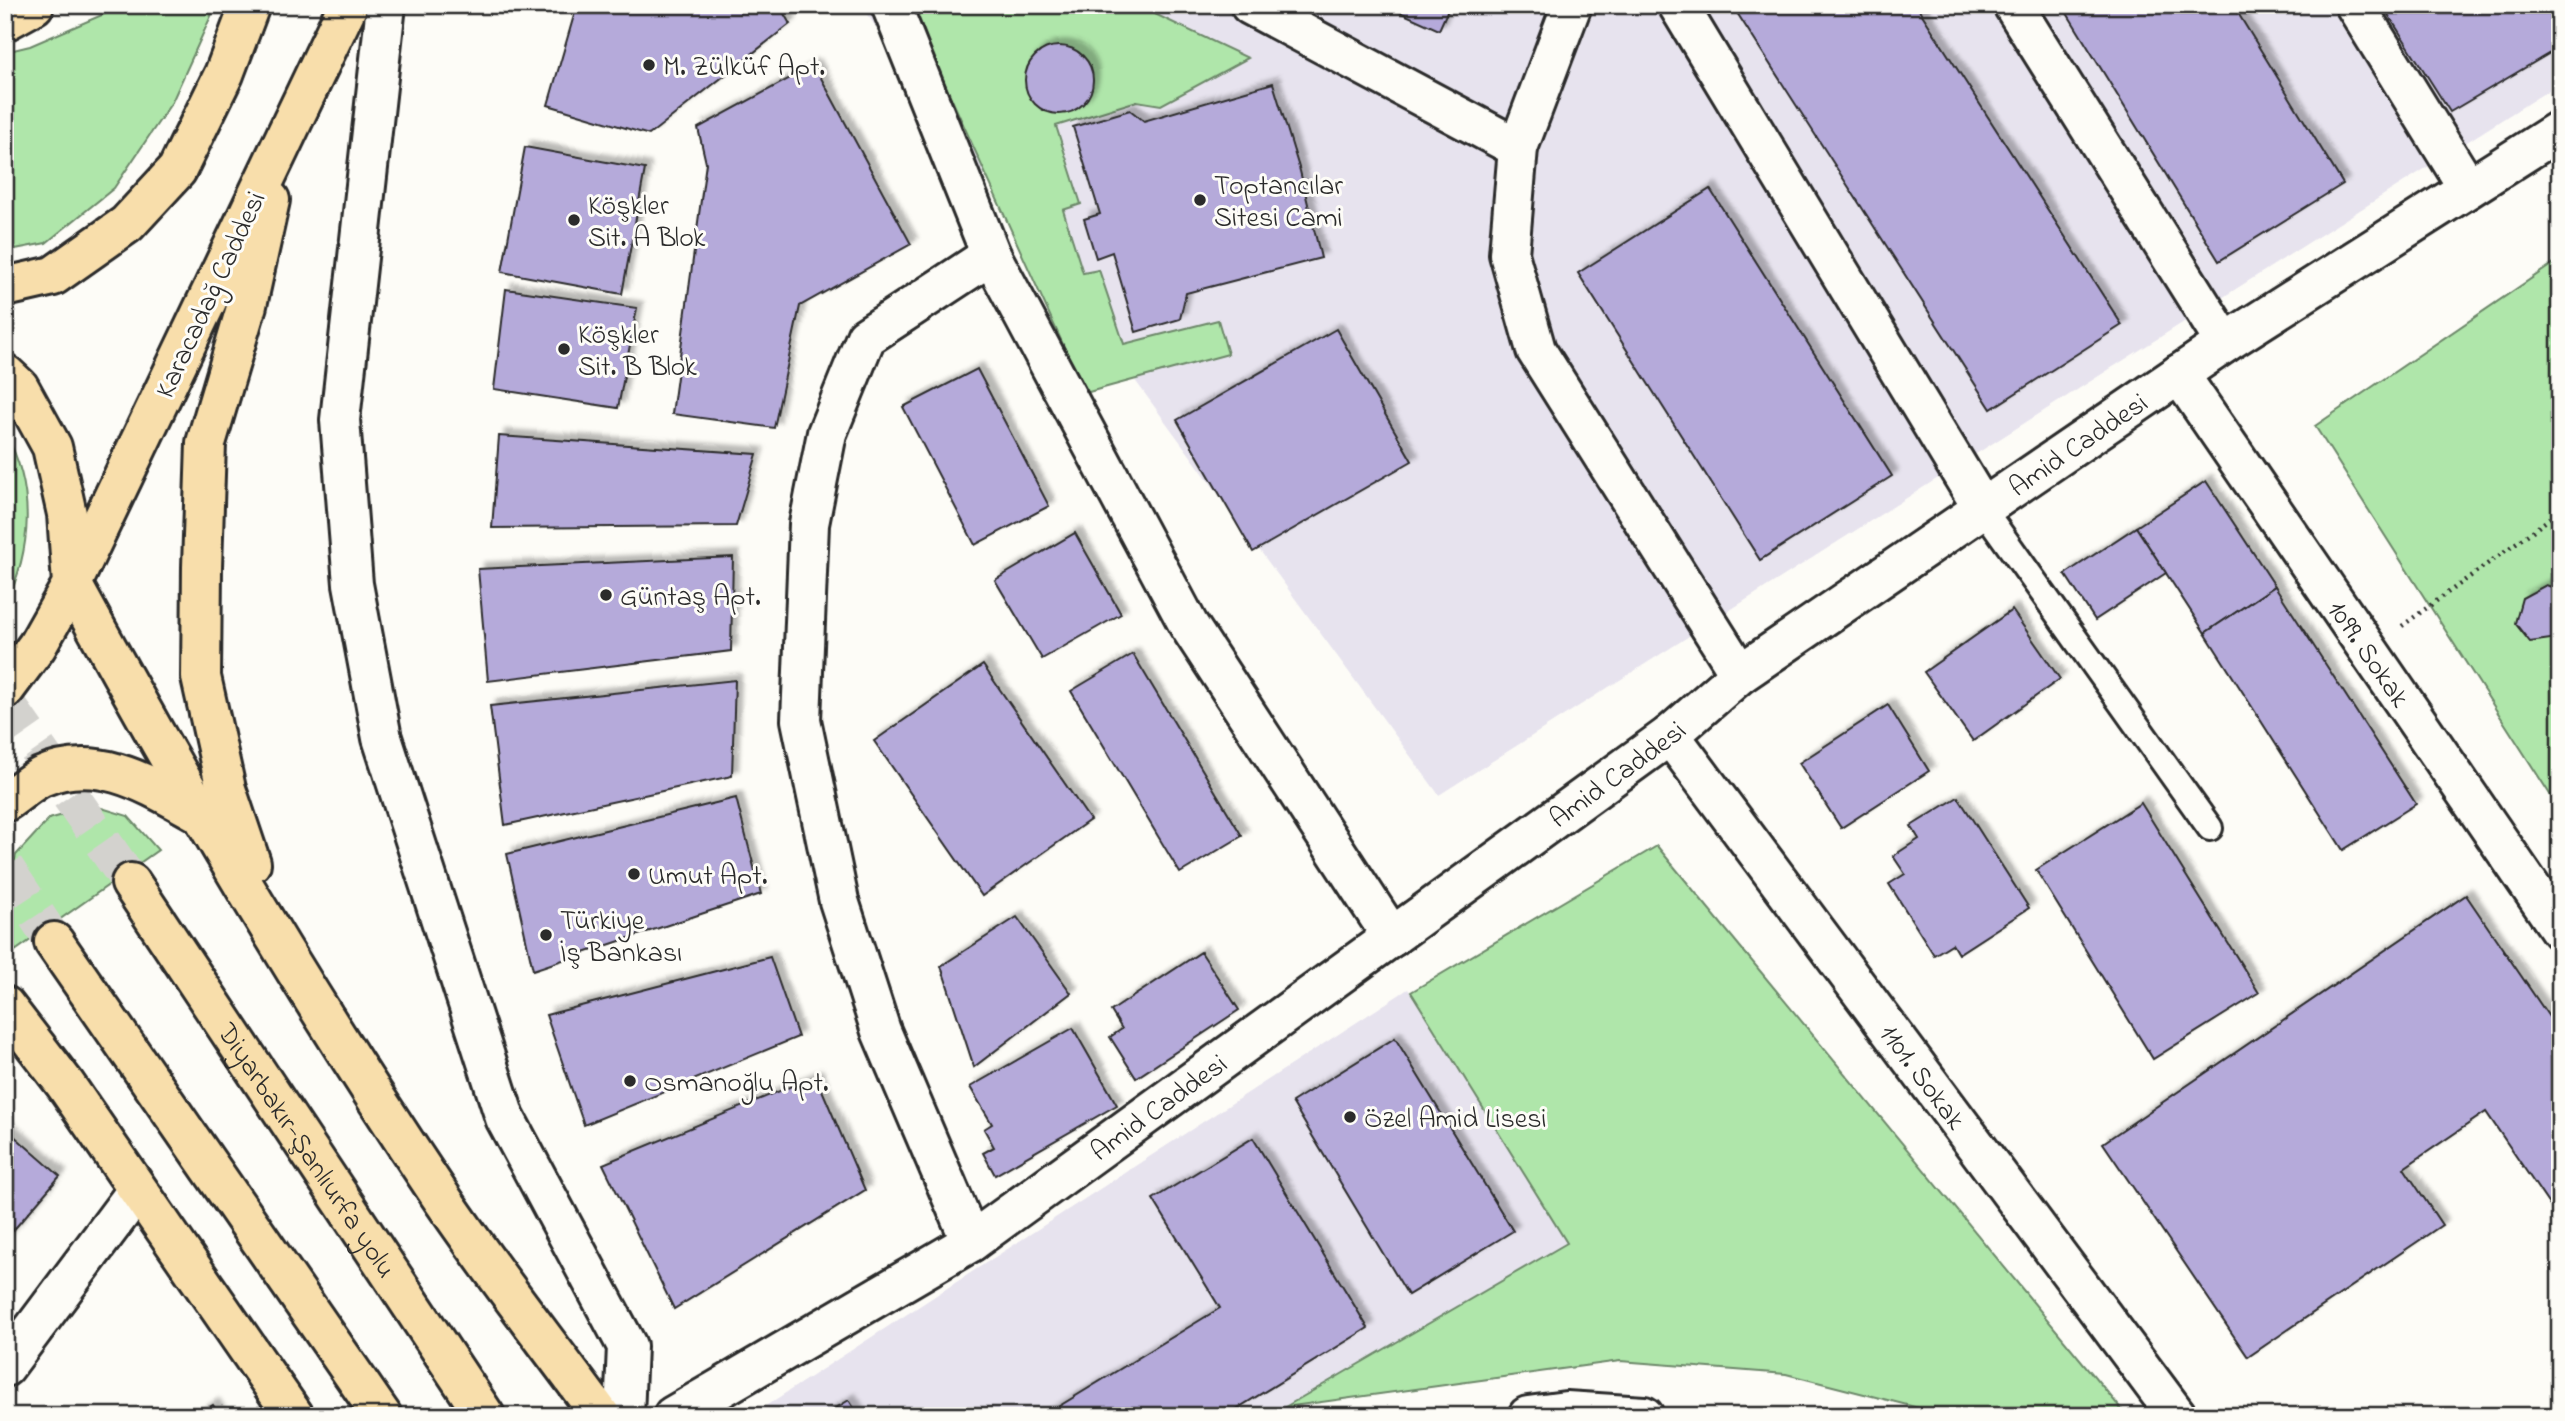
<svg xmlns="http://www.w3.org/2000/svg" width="2565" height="1421" font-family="'Indie Flower',sans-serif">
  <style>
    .built { fill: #e7e3ee }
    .green { fill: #afe6aa; stroke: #6d886a; stroke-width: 2 }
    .building { fill: #b5aada; stroke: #2b2b2b; stroke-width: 2; filter: url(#shadow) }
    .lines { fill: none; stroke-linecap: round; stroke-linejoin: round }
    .highway-tunnel { stroke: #d3d2ce; stroke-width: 38; stroke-dasharray: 38 19; stroke-linecap: butt }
    .lane-casing { stroke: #2b2b2b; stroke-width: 30 }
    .street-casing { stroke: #2b2b2b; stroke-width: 44 }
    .secondary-casing { stroke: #2b2b2b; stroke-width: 44 }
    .highway-casing { stroke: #2b2b2b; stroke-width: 44 }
    .path { stroke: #2b2b2b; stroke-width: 4.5; stroke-dasharray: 2 5; stroke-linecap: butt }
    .lane { stroke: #fdfcf7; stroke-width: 24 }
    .street { stroke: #fdfcf7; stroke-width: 38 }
    .secondary { stroke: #fdfcf7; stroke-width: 38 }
    .highway { stroke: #f8deab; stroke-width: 38 }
    .poi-dot { fill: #2b2b2b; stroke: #fdfcf7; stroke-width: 2.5 }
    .labels { text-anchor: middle; stroke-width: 6; stroke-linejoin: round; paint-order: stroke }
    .poi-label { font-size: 28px; fill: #2b2b2b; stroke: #fdfcf7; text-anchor: start }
    .street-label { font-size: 28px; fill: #2b2b2b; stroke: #fdfcf7 }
  </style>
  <defs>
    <filter id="shadow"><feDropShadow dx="6" dy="-6" stdDeviation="2" flood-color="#0004"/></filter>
  </defs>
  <rect width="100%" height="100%" fill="#fdfcf7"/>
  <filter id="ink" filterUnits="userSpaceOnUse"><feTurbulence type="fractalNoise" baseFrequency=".0143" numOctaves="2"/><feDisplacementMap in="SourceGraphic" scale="14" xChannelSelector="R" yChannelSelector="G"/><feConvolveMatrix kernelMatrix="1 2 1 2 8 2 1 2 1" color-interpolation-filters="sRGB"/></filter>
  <g filter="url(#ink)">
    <g class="built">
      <path d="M860,5h1700v78l-1121,712z"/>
      <path d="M1408,989l159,254 -297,173h-520z"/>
    </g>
    <g class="green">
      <path d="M125,5h91l-44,97 -58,86 -68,55 -41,8v-199l25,-6z"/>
      <path d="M909,5h227l112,53 -87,47 -24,-4 -81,25 25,78 -18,6 20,63 16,-3 25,74 94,-24 10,34 -143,39z"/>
      <path d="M2560,259v551l-245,-384z"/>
      <path d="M5,433c31,55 27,117 0,173z"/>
      <path d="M95,806l33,10 30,34 -143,101 -10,-51 11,-45 33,-36z"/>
      <path d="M1657,846l470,570h-177l-164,-42 -166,-13 -335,46 282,-164 -156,-251z"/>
    </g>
    <g class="building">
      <path d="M577,5h202l11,19 -141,111 -101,-30z"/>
      <path d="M1384,5h66l-11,25z"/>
      <path d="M1732,5h184l206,320 -131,84z"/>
      <path d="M2062,5h171l110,179 -124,77z"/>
      <path d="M2382,5h178v42l-110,65z"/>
      <circle cx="1059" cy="80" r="34"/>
      <path d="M814,65l97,179 -111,62 -26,122 -102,-14 34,-251 -8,-35z"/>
      <path d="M1273,83l27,88 21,87 -135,35 -6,26 -44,13 -24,-80 -16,6 -12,-39 16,-5 -27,-87 57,-17 14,11z"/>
      <path d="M525,147l120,22 -23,125 -120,-22z"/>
      <path d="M1710,189l182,287 -132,84 -182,-287z"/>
      <path d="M506,289l131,19 -19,100 -124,-19z"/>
      <path d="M1336,329l76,132 -159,91 -76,-132z"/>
      <path d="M977,369l72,137 -74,39 -72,-138z"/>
      <path d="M499,436l258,18 -21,72 -244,2z"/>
      <path d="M2206,481l69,105 -70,47 -69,-106z"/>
      <path d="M2136,527l30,46 -71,47 -30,-46z"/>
      <path d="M1075,533l46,81 -79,45 -47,-79z"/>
      <path d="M733,557l-2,94 -243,30 -10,-112z"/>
      <path d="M2546,585l14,5v51l-3,-3 -27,4 -15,-19 7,-25z"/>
      <path d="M2275,586l141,218 -73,46 -138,-217z"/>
      <path d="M2012,610l48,69 -87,62 -49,-69z"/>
      <path d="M1133,654l109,182 -62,37 -109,-182z"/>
      <path d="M983,665l107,155 -108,76 -108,-155z"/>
      <path d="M735,680l-3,96 -227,49 -15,-119z"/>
      <path d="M1888,705l41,66 -88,57 -42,-65z"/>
      <path d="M1958,797l71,111 -71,46 -6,-10 -18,11 -45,-71 16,-10 -12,-18 26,-17 -8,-13z"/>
      <path d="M736,798l25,96 -228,76 -26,-116z"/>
      <path d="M2141,803l118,190 -106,66 -117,-189z"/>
      <path d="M2466,895l94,138v188l-74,-109 -82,56 38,57 -194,132 -145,-214z"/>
      <path d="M1017,917l54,76 -97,74 -33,-101z"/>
      <path d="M1201,952l38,58 -103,68 -26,-41 12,-8 -11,-18z"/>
      <path d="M770,957l28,80 -214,88 -38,-110z"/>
      <path d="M1073,1028l44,77 -122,70 -12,-22 11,-6 -10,-18 8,-5 -22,-37z"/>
      <path d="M1395,1038l118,193 -105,64 -116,-193z"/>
      <path d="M816,1076l49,114 -191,119 -71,-145z"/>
      <path d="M5,1128l55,48 -55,64z"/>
      <path d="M1253,1138l115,190 -143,88h-182l177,-108 -67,-109z"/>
      <path d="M849,1400l10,16h-36z"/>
      <path d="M213,1405l7,11h-24z"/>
    </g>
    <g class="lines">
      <g class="highway-tunnel">
        <path d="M5,702l126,181"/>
        <path d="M5,868l49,74"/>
      </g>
      <defs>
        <path id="lane" d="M1983,509l227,319"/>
        <g id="street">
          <path d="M891,5l100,250 197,369 204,313"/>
          <path d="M1250,5l268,143"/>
          <path d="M1572,5l-54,143 -9,106 27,96 204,324"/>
          <path d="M1678,5l305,504"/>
          <path d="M2013,5l212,338"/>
          <path d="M2355,5l113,183"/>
          <path id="s1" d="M2179,374l381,556"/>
          <path id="s2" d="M1670,735l507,681"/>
          <path d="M971,1242l-90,-211 -42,-130 -38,-181 8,-196 18,-91 39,-96 125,-82"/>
          <path d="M1528,1416l38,-5 78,5"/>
        </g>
        <g id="secondary">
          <path d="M386,5l-46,415 13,164 29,154 123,380 122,228 -3,70"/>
          <path d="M5,1367l131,-175"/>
          <path id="s3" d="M673,1416l298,-174 699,-507 70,-61 485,-331 335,-213"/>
        </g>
        <g id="highway">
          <path d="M348,5l-276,579c113,208 235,413 367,610 51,76 108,148 162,222"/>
          <path d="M5,21l29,-16"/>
          <path d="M5,287l48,-11 74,-52 50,-54 47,-96 26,-69"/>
          <path d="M5,374l14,13 33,60 15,67 5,70 -35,62 -32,43"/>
          <path d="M5,802c12,-8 24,-19 36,-25 59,-26 111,10 162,38"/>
          <path d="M251,863l-25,-74 -25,-112 1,-110 4,-124 41,-138 23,-105"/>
          <path id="s4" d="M131,883l354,533"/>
          <path d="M54,942l328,474"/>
          <path d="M5,1006l60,78 229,332"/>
        </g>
      </defs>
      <use href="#lane" class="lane-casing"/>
      <use href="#street" class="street-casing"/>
      <use href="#secondary" class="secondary-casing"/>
      <use href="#highway" class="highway-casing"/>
      <path class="path" d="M2402,626l158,-115"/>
      <use href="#lane" class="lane"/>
      <use href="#street" class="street"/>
      <use href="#secondary" class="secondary"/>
      <use href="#highway" class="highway"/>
    </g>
  </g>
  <g class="poi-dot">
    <circle cx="649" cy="65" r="7"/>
    <circle cx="1200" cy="200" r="7"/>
    <circle cx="574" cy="220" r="7"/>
    <circle cx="564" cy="349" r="7"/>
    <circle cx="606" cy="595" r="7"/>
    <circle cx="634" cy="874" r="7"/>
    <circle cx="546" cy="935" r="7"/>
    <circle cx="630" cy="1081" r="7"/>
    <circle cx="1350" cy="1117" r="7"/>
  </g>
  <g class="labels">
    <g class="poi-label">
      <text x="663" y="75">M. Zülküf Apt.</text>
      <text x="1214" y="194">Toptancılar<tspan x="1214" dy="32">Sitesi Cami</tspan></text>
      <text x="588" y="214">Köşkler<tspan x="588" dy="32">Sit. A Blok</tspan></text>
      <text x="578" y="343">Köşkler<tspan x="578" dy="32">Sit. B Blok</tspan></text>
      <text x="620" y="605">Güntaş Apt.</text>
      <text x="648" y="884">Umut Apt.</text>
      <text x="560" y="929">Türkiye<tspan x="560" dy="32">İş Bankası</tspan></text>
      <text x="644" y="1091">Osmanoğlu Apt.</text>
      <text x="1364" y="1127">Özel Amid Lisesi</text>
    </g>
    <g class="street-label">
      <text transform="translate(209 294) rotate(-65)" y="10">Karacadağ Caddesi</text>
      <text dy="10" stroke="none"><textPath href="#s3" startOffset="1710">Amid Caddesi</textPath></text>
      <text dy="10" stroke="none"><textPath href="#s1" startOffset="338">1099. Sokak</textPath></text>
      <text dy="10" stroke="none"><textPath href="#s3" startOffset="1143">Amid Caddesi</textPath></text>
      <text dy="10" stroke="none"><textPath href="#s2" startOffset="425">1101. Sokak</textPath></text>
      <text dy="10" stroke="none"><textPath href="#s3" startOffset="576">Amid Caddesi</textPath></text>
      <text dy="10" stroke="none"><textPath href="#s4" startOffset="320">Diyarbakır-Şanlıurfa yolu</textPath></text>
    </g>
  </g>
  <rect width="2565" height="1421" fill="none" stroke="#fdfcf7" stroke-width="28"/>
  <rect x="14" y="14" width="2537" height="1393" fill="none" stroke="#2b2b2b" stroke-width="2.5" filter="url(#ink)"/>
</svg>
